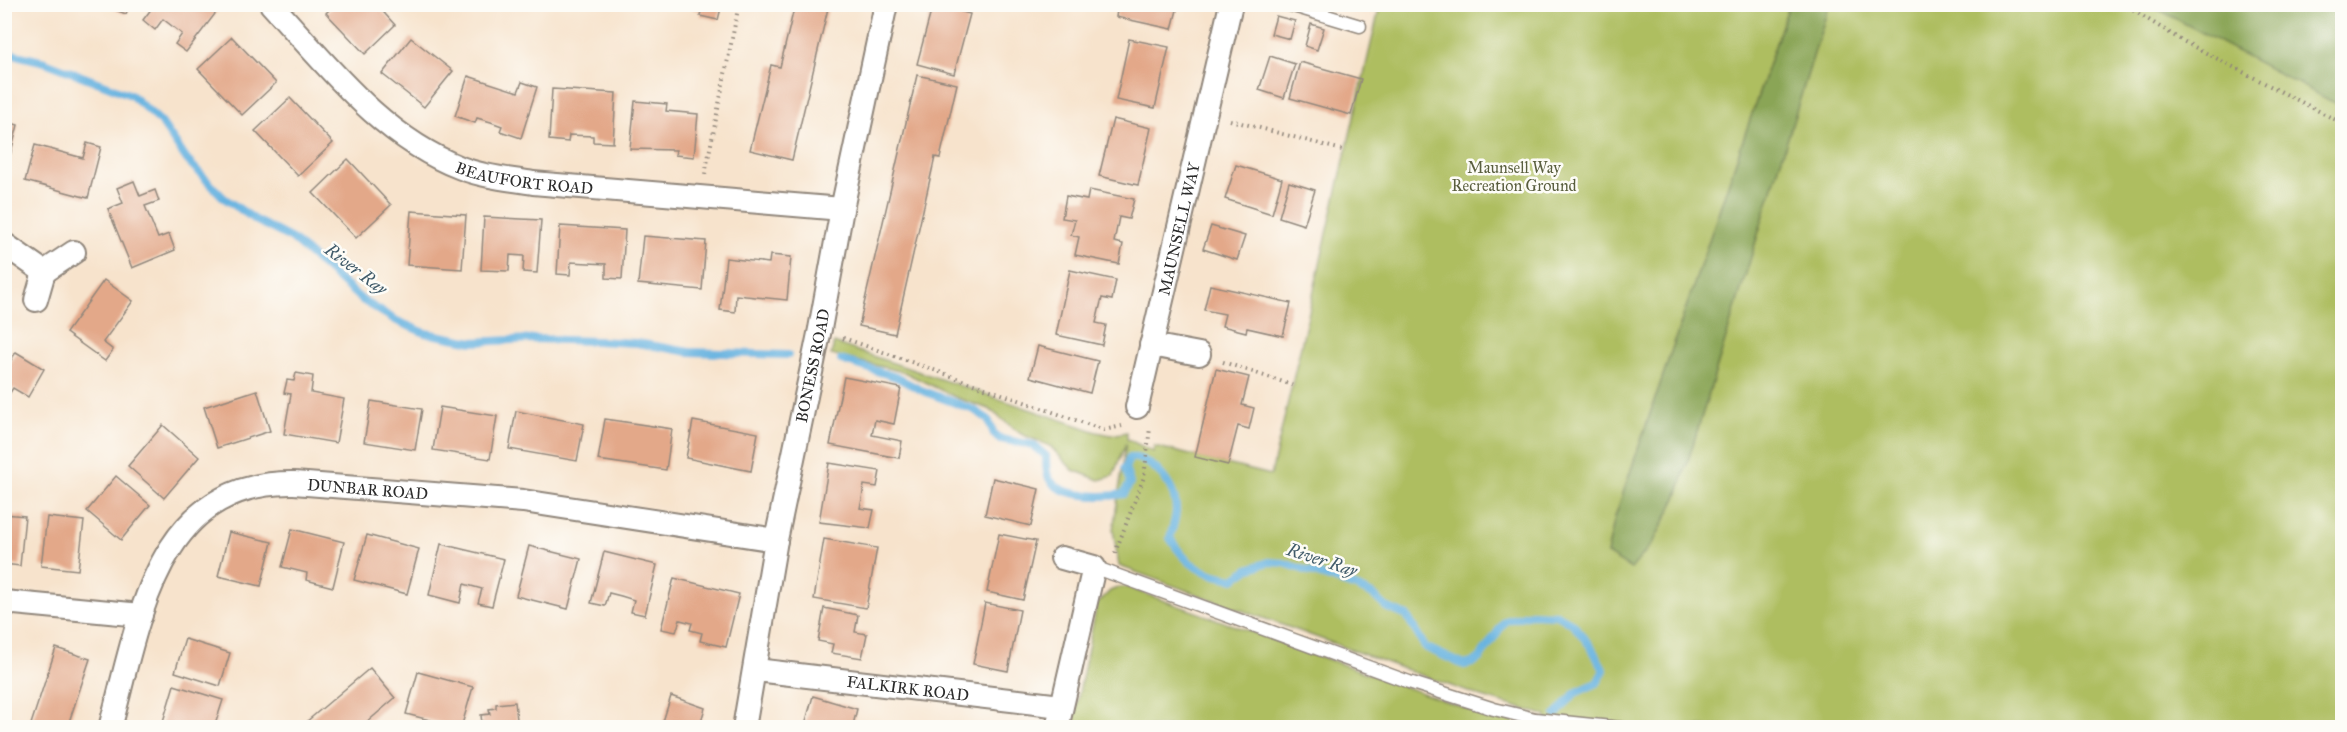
<svg xmlns="http://www.w3.org/2000/svg" width="2347" height="732" font-family="'IM FELL Great Primer',serif">
  <style>
    .green { fill: #aebe61; stroke: #6c7446; stroke-width: 1.5 }
    .forest { fill: #8aa557; stroke: #5a6841; stroke-width: 1.5 }
    .lines { fill: none; stroke-linecap: round; stroke-linejoin: round }
    .stream { stroke: #67b3e0; stroke-width: 8 }
    .building { fill: #e3a889 }
    .lane-casing { stroke: #91877c; stroke-width: 15 }
    .street-casing { stroke: #91877c; stroke-width: 26 }
    .path { stroke: #91877c; stroke-width: 4; stroke-dasharray: 1.5 4.5; stroke-linecap: butt }
    .lane { stroke: #fff; stroke-width: 12 }
    .street { stroke: #fff; stroke-width: 22 }
    .labels { text-anchor: middle; stroke-width: 5; stroke-linejoin: round; paint-order: stroke }
    .park-label { font-size: 16px; fill: #595e3e; stroke: #fdfcf7 }
    .street-label { font-size: 16px; fill: #2b2b2b; stroke: #fdfcf7 }
    .water-label { font-size: 18px; font-style: italic; fill: #405b6a; stroke: #fdfcf7 }
  </style>
  <rect width="100%" height="100%" fill="#fdfcf7"/>
  <filter id="ink" filterUnits="userSpaceOnUse"><feTurbulence type="fractalNoise" baseFrequency=".0167" numOctaves="2"/><feDisplacementMap in="SourceGraphic" scale="12" xChannelSelector="R" yChannelSelector="G"/><feConvolveMatrix kernelMatrix="1 2 1 2 8 2 1 2 1" color-interpolation-filters="sRGB"/></filter>
  <filter id="wash" filterUnits="userSpaceOnUse"><feTurbulence type="fractalNoise" baseFrequency=".008" numOctaves="4" result="noise"/><feDisplacementMap in="SourceGraphic" scale="24" xChannelSelector="R" yChannelSelector="G"/><feGaussianBlur stdDeviation="1.35" result="paint"/><feColorMatrix in="noise" values="0 0 0 0 0 0 0 0 0 0 0 0 0 0 0 0 0 1.4 0 .05"/><feComposite in="paint" operator="in"/></filter>
  <g filter="url(#wash)">
    <rect width="100%" height="100%" fill="#f7e3cc"/>
    <g class="green">
      <path d="M1380,5h409l-174,512 -8,37 47,-13 23,-45 152,-491h513v722h-799l4,-11 -65,-19 -363,-131 -6,-36 13,-87 -13,33 -14,4 -26,-10 -23,-24 -29,-12 -32,-25 -32,-11 -53,-26 -73,-17 3,-12 263,89 14,3 16,-3v7l27,13v-6l117,29z"/>
      <path d="M1120,587h6l344,123 45,12 -1,5h-442l25,-123 13,-13z"/>
    </g>
    <g class="forest">
      <path d="M1789,5h40l-152,491 -23,45 -23,28 -24,-15 8,-37z"/>
      <path d="M2150,5h192v102z"/>
    </g>
    <g class="lines">
      <g class="stream">
        <path d="M4,52l41,10 86,33 30,27 26,38 37,38 33,23 35,18 70,61 35,21 28,12 48,9 60,-3 62,2 42,2 52,9 99,3"/>
        <path d="M841,360l55,17 27,14 51,19 14,9 6,15 6,5 33,6 13,11c0,6 0,14 2,20 9,23 57,21 76,18l6,-11 -5,-15 5,-11c24,2 46,29 46,53 0,9 -4,19 -6,28 17,28 32,36 64,41l14,-10 21,-7 15,1 72,24 17,8 13,12 21,9 18,31 39,18 9,-2 7,-5 25,-37 26,-7 26,1 16,9 18,23 13,23 -7,13 -22,10 -19,22"/>
      </g>
    </g>
    <g id="blocks">
      <g class="building">
        <path d="M115,4h15l-4,10 -13,-5z"/>
        <path d="M155,4h55l8,6 -32,42 -11,-8 7,-10 -19,-15 -8,11 -12,-10z"/>
        <path d="M335,4h41l19,21 -30,29 -39,-41z"/>
        <path d="M676,4h46l-4,16 -18,-4 1,-5z"/>
        <path d="M795,4h34l-37,156 -42,-10 21,-85 9,2z"/>
        <path d="M933,4l37,10 -16,60 -37,-10z"/>
        <path d="M1118,4h51l-1,4 9,2 -5,19 -56,-12z"/>
        <path d="M1276,16l19,5 -5,18 -19,-5z"/>
        <path d="M1311,24l13,4 -7,22 -12,-4z"/>
        <path d="M232,37l44,46 -34,32 -44,-46z"/>
        <path d="M411,38l42,33 -29,36 -42,-33z"/>
        <path d="M1129,39l40,8 -14,61 -39,-8z"/>
        <path d="M1270,56l25,8 -11,34 -25,-8z"/>
        <path d="M1300,62l61,17 -10,36 -61,-17z"/>
        <path d="M917,75l40,9 -17,74 -5,-1 -40,177 -36,-8z"/>
        <path d="M468,76l50,16 4,-10 15,5 -16,51 -21,-7 2,-5 -11,-4 -14,-4 -2,5 -20,-7z"/>
        <path d="M552,89l64,4 -3,50 -20,-1v-6l-24,-1 -1,7 -19,-2z"/>
        <path d="M290,98l43,45 -35,33 -43,-45z"/>
        <path d="M635,101l32,3 -1,7 32,3 -4,43 -19,-2 1,-5 -46,-1z"/>
        <path d="M1113,119l38,9 -13,57 -39,-9z"/>
        <path d="M4,121l14,4 -13,50h-1z"/>
        <path d="M87,143l14,4 -13,51 -63,-17 10,-36 48,13z"/>
        <path d="M348,159l43,46 -35,33 -43,-45z"/>
        <path d="M1236,165l46,14 -10,35 -47,-15z"/>
        <path d="M134,181l6,15 15,-6 4,11 -14,5 13,32 11,-4 6,16 -43,18 -24,-59 15,-6 -6,-15z"/>
        <path d="M1289,182l26,8 -11,35 -25,-8z"/>
        <path d="M1089,190l45,9 -5,20 -10,-2 -5,25 9,2 -4,20 -44,-9 4,-18 -8,-2 4,-15 -13,-2 4,-22 21,4z"/>
        <path d="M411,211l55,4 -4,54 -55,-4z"/>
        <path d="M484,217l57,3 -4,53 -14,-1 1,-16 -14,-1 -1,16 -28,-1z"/>
        <path d="M560,226l65,4 -3,49 -16,-1v-14l-35,-2 -1,13 -13,-1z"/>
        <path d="M1211,226l34,10 -8,24 -34,-11z"/>
        <path d="M643,236l63,5 -4,49 -64,-6z"/>
        <path d="M770,255l21,2 -4,43 -51,-5 -1,17 -15,-2 6,-52 43,5z"/>
        <path d="M1070,270l46,10 -4,20 -10,-2 -3,12 -3,13 10,2 -4,20 -46,-10z"/>
        <path d="M104,280l29,21 -30,41 10,8 -8,11 -39,-28z"/>
        <path d="M1210,285l81,18 -8,33 -36,-8 -1,4 -24,-6 3,-12 -21,-4z"/>
        <path d="M1038,346l60,15 -8,32 -60,-16z"/>
        <path d="M16,352l28,17 -16,28 -15,-9 -9,14v-31z"/>
        <path d="M1216,369l33,8 -7,28 12,3 -5,21 -11,-3 -10,39 -33,-8z"/>
        <path d="M296,373l17,3 -2,17 33,6 -8,44 -52,-9 7,-40 -7,-1 3,-13 7,1z"/>
        <path d="M844,377l57,11 -7,36 -19,-4 -3,15 30,6 -3,17 -69,-13z"/>
        <path d="M257,390l13,41 -53,17 -13,-41z"/>
        <path d="M371,401l51,8 -7,41 -51,-8z"/>
        <path d="M440,407l57,9 -7,43 -57,-9z"/>
        <path d="M516,411l68,13 -7,37 -68,-12z"/>
        <path d="M605,419l67,10 -6,41 -68,-10z"/>
        <path d="M693,421l65,12 -7,38 -65,-13z"/>
        <path d="M163,425l36,32 -35,41 -36,-32z"/>
        <path d="M829,463l51,8 -3,16 -13,-2 -2,14 -2,9 14,2 -4,18 -51,-6z"/>
        <path d="M116,476l34,29 -29,35 -34,-29z"/>
        <path d="M993,478l46,11 -8,37 -46,-11z"/>
        <path d="M4,514l21,2 -5,50 -16,-2z"/>
        <path d="M47,517l37,4 -6,49 -37,-4z"/>
        <path d="M292,529l52,13 -11,45 -27,-7 1,-7 -25,-6z"/>
        <path d="M229,532l43,10 -11,44 -43,-10z"/>
        <path d="M999,534l37,7 -13,59 -36,-8z"/>
        <path d="M367,535l52,14 -12,45 -53,-14z"/>
        <path d="M824,539l53,9 -11,60 -52,-9z"/>
        <path d="M441,544l63,15 -12,47 -14,-3 4,-14 -18,-5 -4,19 -31,-8z"/>
        <path d="M529,546l52,13 -13,50 -52,-13z"/>
        <path d="M604,552l53,13 -12,50 -14,-3 3,-12 -13,-4 -12,-3 -4,13 -14,-3z"/>
        <path d="M674,578l65,16 -13,53 -26,-6 2,-8 -12,-3 2,-7 -12,-3 -4,12 -15,-3z"/>
        <path d="M985,603l35,7 -12,61 -35,-7z"/>
        <path d="M824,608l34,7 -3,17 12,2 -5,24 -31,-5 2,-9 -15,-3z"/>
        <path d="M185,639l45,14 -10,33 -45,-14z"/>
        <path d="M56,648l34,11 -23,69h-26l-10,-4z"/>
        <path d="M370,668l25,30 -35,30h-49l-5,-6z"/>
        <path d="M418,672l55,15 -12,41 -55,-14z"/>
        <path d="M174,685l49,15 -9,28h-53z"/>
        <path d="M671,696l34,12 -6,20h-38z"/>
        <path d="M813,696l44,13 -4,16 -9,-2 -1,5h-39z"/>
        <path d="M515,702l3,26h-40v-3l4,-1 -1,-9 9,-1 -1,-5 7,-1v-4z"/>
      </g>
    </g>
  </g>
  <g filter="url(#ink)">
    <use href="#blocks" fill-opacity="0" stroke="#91877c" stroke-width="1.5"/>
    <g class="lines">
      <defs>
        <g id="lane">
          <path d="M1287,4l73,22"/>
          <path d="M1094,567l315,115 85,27 41,10 86,9"/>
        </g>
        <g id="street">
          <path id="s1" d="M271,4c56,61 110,133 190,164 23,9 48,11 72,15l309,26"/>
          <path d="M4,244l40,28 30,-20"/>
          <path d="M36,300l8,-28"/>
          <path d="M1151,345l48,9"/>
          <path id="s2" d="M1137,407l94,-403"/>
          <path d="M4,602l137,13"/>
          <path id="s3" d="M756,670l305,36"/>
          <path id="s4" d="M110,728c29,-105 45,-247 184,-245l229,18 253,39"/>
          <path id="s5" d="M744,728l32,-188 44,-211 22,-120 44,-205"/>
          <path d="M1057,728l37,-161 -32,-9"/>
        </g>
      </defs>
      <use href="#lane" class="lane-casing"/>
      <use href="#street" class="street-casing"/>
      <g class="path">
        <path d="M2123,4l58,36 161,83"/>
        <path d="M1230,120l116,31"/>
        <path d="M705,174l34,-170"/>
        <path d="M843,338l261,92 18,-4"/>
        <path d="M1223,362l69,23"/>
        <path d="M1115,553l29,-76 6,-49"/>
      </g>
      <use href="#lane" class="lane"/>
      <use href="#street" class="street"/>
    </g>
  </g>
  <g class="labels">
    <g class="park-label">
      <text x="1514" y="173">Maunsell Way<tspan x="1514" dy="18">Recreation Ground</tspan></text>
    </g>
    <g class="street-label">
      <text dy="6" stroke="none"><textPath href="#s1" startOffset="318">BEAUFORT ROAD</textPath></text>
      <text dy="6" stroke="none"><textPath href="#s2" startOffset="183">MAUNSELL WAY</textPath></text>
      <text dy="6" stroke="none"><textPath href="#s5" startOffset="369">BONESS ROAD</textPath></text>
      <text dy="6" stroke="none"><textPath href="#s4" startOffset="411">DUNBAR ROAD</textPath></text>
      <text dy="6" stroke="none"><textPath href="#s3" startOffset="153">FALKIRK ROAD</textPath></text>
    </g>
    <g class="water-label">
      <text transform="translate(356 269) rotate(37)" y="6">River Ray</text>
      <text transform="translate(1322 560) rotate(18)" y="6">River Ray</text>
    </g>
  </g>
  <rect width="2347" height="732" fill="none" stroke="#fdfcf7" stroke-width="24"/>
</svg>
